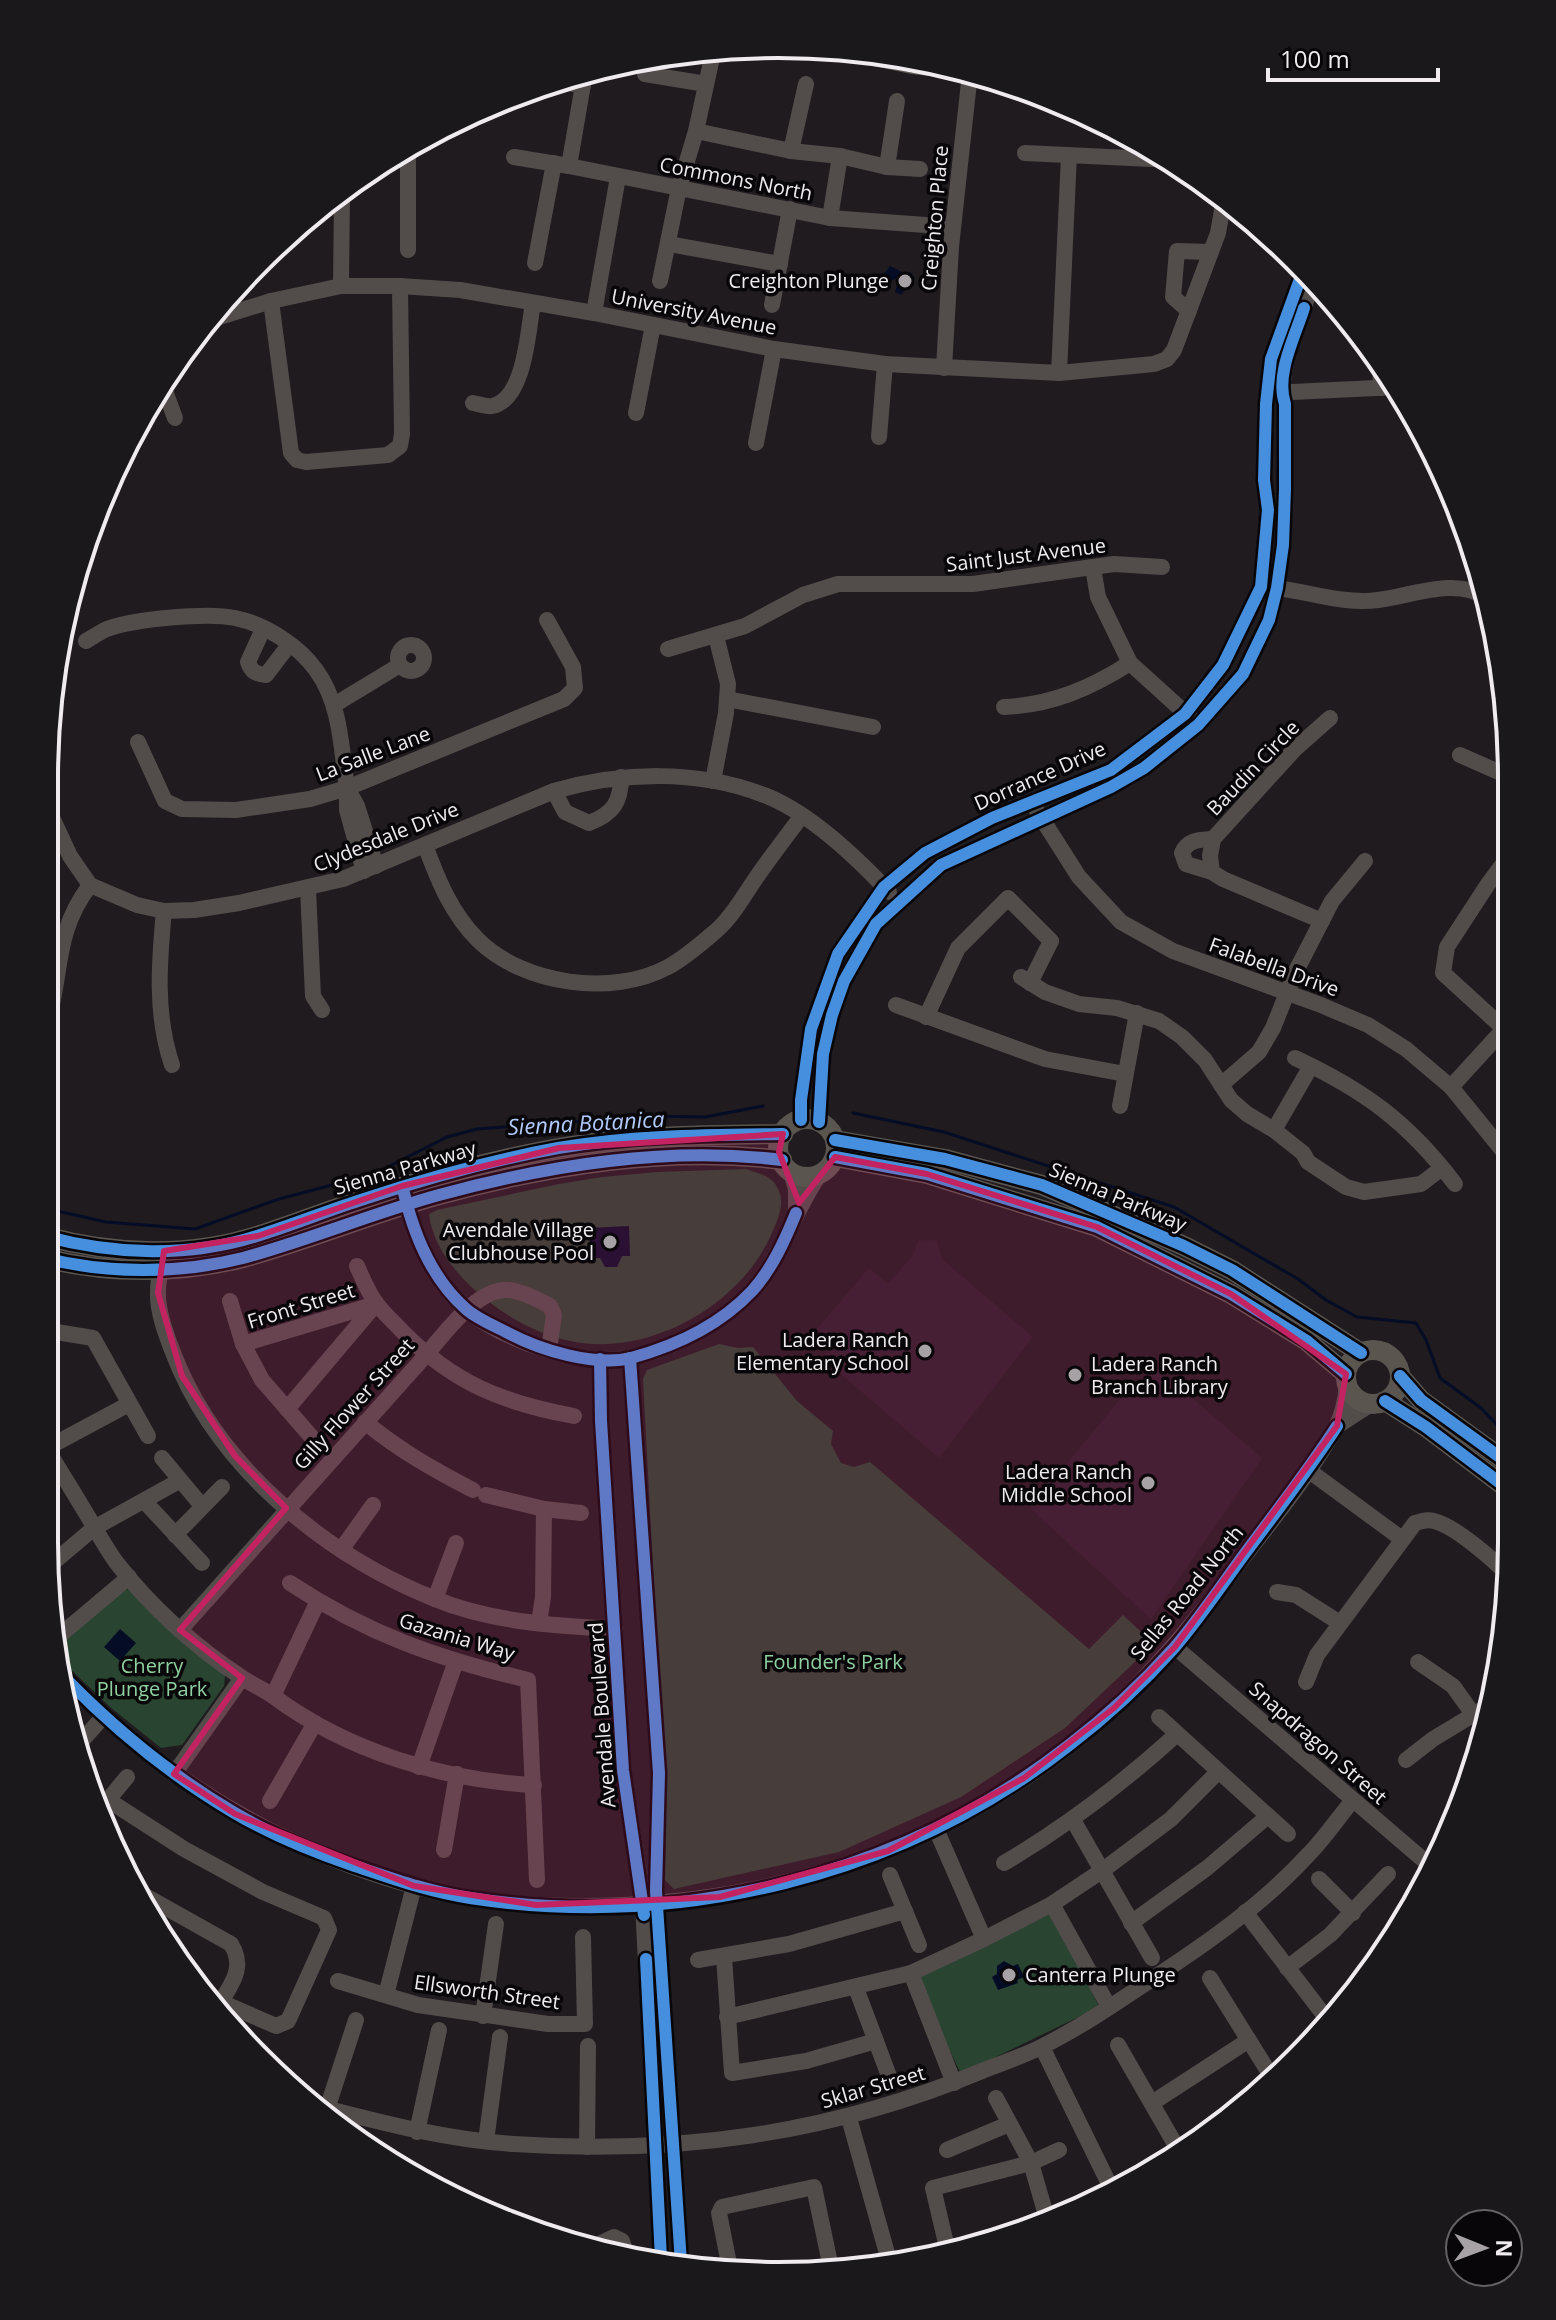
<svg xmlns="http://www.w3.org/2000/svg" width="1556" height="2320" font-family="'Open Sans',sans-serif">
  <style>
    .built { fill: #291e28 }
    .green { fill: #294431 }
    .water { fill: #040c26 }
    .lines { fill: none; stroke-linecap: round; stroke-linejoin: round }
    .stream { stroke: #040c26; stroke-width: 3 }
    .minor { stroke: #524d4b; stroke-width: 16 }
    .major { stroke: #5b5550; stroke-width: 20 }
    .cycleway-casing { stroke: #080608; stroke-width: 17 }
    .cycleway { stroke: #468fdf; stroke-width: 12 }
    .marked { fill: #c42362; fill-opacity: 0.2; stroke: #c42362; stroke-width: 6; stroke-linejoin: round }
    .poi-dot { fill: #a6a2a6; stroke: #080608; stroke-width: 3 }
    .labels { text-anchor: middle; stroke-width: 7; stroke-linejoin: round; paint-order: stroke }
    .street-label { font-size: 20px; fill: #efebef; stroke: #080608 }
    .poi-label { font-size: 20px; fill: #efebef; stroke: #080608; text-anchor: end }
    .park-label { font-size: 20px; fill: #8fd0a1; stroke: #080608 }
    .water-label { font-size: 22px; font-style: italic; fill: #b0cbfb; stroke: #080608 }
    .rim { fill: none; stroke: #efebef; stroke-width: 4 }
  </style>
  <rect width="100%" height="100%" fill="#1f1b1e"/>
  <g class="built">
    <path d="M937,1240l5,19 91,78 -94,121 -117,-100 11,-14 -16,-15 52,-61 19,16 25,-29 5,-14z"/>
    <path d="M1157,1368l105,90 -111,161 -121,-111 102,-123z"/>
  </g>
  <g class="green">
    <path d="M746,1169c11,4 26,7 31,18 8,14 3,27 -3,41 -24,61 -89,107 -154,115 -48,6 -93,-12 -131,-41 -27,-21 -56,-52 -60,-88l8,-4 122,-26 43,-7 56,-5z"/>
    <path d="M719,1344l19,4 15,-1 44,54 36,30 -2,13 10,19 13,4 16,-5 219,187 34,-34 31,29 -89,84 -104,69 -122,55 -165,37 -9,-9 1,-66 -23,-435 4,-9z"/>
    <path d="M135,1589l85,78 5,9 -1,10 -42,59 -21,3 -51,-41 -45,-43c-3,-11 -3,-16 0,-26l56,-48z"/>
    <path d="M1053,1910l46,97 -138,67 -46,-97z"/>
  </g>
  <g class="water">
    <path d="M890,266l14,7 6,-1 5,6 -14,17 -6,-3 3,-10 -2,-3 -4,1 -2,6 -10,-1 1,-12h4z"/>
    <path d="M629,1226l1,30h-8l-5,11h-12l-5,-9h-9l-2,-30z"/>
    <path d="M120,1629l16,14 -16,18 -16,-14z"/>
    <path d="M1004,1961l9,5 5,-2 6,13 -7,3 1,3 -20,7 -6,-13 5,-3v-8z"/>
  </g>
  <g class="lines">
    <g class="stream">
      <path d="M853,1113l91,19 230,75 124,72 28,21 31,17 59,6 10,17 14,38 41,30 31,33"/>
      <path d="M44,1208l62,14 89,7 84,-30 95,-25 73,-37 30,-8 172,-13 56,1 58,-11"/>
    </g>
    <g class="minor">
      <path d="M645,74l61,10"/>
      <path d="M558,81l25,5"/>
      <path d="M696,131l95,20 49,5 47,11 33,2"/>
      <path d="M401,151h7v99"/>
      <path d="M791,151l15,-67"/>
      <path d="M1025,153l147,7"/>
      <path d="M514,157l55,9 261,52 123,9"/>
      <path d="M569,166l16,-93"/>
      <path d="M887,167l10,-66"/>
      <path d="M830,218l10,-62"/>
      <path d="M282,240v8"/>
      <path d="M669,244l111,20"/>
      <path d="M535,263l19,-100"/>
      <path d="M660,281l19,-93 17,-57 17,-78"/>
      <path d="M341,286l1,-95"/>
      <path d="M271,301l20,152 6,7 9,2 82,-7 12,-9 2,-12 -2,-148"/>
      <path d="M772,305l18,-96"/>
      <path d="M1189,311l-16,-14 4,-46 34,1"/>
      <path d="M594,313l24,-136"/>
      <path d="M216,318l55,-17 70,-15h59l60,4 134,23 180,36 111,15 174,9 95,-9 13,-5 7,-9 44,-117 6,-34"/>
      <path d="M1380,360l1,28"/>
      <path d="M944,368l7,-121 19,-174"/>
      <path d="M1059,373l10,-218"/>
      <path d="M165,391l10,27"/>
      <path d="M1271,393l126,-6"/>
      <path d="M473,403c5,1 14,4 19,3 33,-6 36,-76 41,-103"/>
      <path d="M636,413l17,-88"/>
      <path d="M879,437l6,-73"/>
      <path d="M756,443l18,-94"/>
      <path d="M1093,568l5,29 32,66 64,58"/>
      <path d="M1268,587c37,3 73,18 110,13 34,-4 76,-23 108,-3"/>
      <path d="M263,629l-15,33c3,9 7,12 18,13l23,-30"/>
      <path d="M86,641c7,-4 14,-9 21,-12 27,-10 101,-17 128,-11 30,6 64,28 81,52 25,34 25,78 31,118"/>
      <circle cx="411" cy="658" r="13"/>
      <path d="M668,649l77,-23 58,-31 35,-11h135l141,-20 48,3"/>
      <path d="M727,699l146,28"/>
      <path d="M334,705l66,-40"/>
      <path d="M1004,707c48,-2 87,-19 126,-44"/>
      <path d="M138,742l27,59 17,8 54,1 74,-11 37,-11 217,-89 11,-11 -2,-21 -26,-47"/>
      <path d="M1460,755l52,23"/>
      <path d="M713,781l13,-68 2,-29 -12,-48"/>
      <path d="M554,791l11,21 24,11c24,-9 32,-21 32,-46"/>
      <path d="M44,800l26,56 20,29 47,20 27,6 30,-1 45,-7 104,-24 211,-88c67,-19 143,-22 210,4 45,17 92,62 125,97"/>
      <path d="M1037,811l42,66 42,45 52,29 148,54 47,20 38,24 45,38 61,75"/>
      <path d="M425,845c13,35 26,68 53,95 46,45 134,57 190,27 17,-9 34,-24 49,-37 15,-13 26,-33 37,-49 15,-22 31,-43 47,-64"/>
      <path d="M1512,852l-24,32 -41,63 -4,26 69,63"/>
      <path d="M364,871l-17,-61v-22l10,18 19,60"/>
      <path d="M1212,872l-26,-8 -4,-11c6,-14 18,-13 31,-14"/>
      <path d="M308,889l5,107 9,14"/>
      <path d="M164,911c-5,52 -9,104 8,154"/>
      <path d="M1322,921l-99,-42 -11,-7 -2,-16 3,-17 82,-90 35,-31"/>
      <path d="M1021,977l24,15 34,12 38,4 42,13 23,16 23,23 26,40 16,14 27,16 29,23 5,9 38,25 18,5 57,-8 21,-16"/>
      <path d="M896,1005l149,54 80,15"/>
      <path d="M926,1017l32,-69 50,-50 43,43 -21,42"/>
      <path d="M44,1034c20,-56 7,-97 46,-149"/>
      <path d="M1295,1058c69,32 114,65 160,126"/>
      <path d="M1221,1085l38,-33 14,-24 22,-55 37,-72 33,-40"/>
      <path d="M1451,1087l53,-58"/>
      <path d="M1120,1106l17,-93"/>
      <path d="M801,1120v-20l10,-71 27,-75 46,-67 41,-34 67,-35 119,-48 74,-56 38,-49 38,-78 7,-77 -4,-30 2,-76 5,-45 33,-91"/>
      <path d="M819,1122l4,-68 9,-39 12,-34 32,-57 65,-59 170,-78 33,-19 54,-43 45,-51 26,-54 8,-32 6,-43 2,-56v-85c-10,-33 18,-92 29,-125"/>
      <path d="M1274,1130l37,-64"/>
      <path d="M791,1172l5,17v22"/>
      <path d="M404,1196c10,37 32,91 64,115 39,30 111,56 160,47 38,-6 84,-31 113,-56 38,-35 50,-87 79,-128"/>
      <path d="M162,1260c-1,10 -4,21 -4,31 -1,19 7,41 14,59 43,115 151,204 263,249 56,23 120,27 180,30"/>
      <path d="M357,1266c6,13 11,27 20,38 7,10 17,18 25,27 51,52 101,72 172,85"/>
      <path d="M230,1301l13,43 19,36 53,61"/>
      <path d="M44,1330l49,8 55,98"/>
      <path d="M243,1344l133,-40"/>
      <path d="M630,1358l29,415 -3,118 25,372"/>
      <path d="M600,1359l1,62 22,349 20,134 18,355"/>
      <path d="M287,1409l88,-104"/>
      <path d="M365,1422c34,28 69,48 108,68"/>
      <path d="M1337,1426l34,-22"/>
      <path d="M44,1443c11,21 25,41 37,62 12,19 22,39 35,57 34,44 79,85 125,115 10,7 22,12 32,19 74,55 169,84 261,89"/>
      <path d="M47,1448l82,-44"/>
      <path d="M162,1458l40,48"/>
      <path d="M1308,1470l94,69"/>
      <path d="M486,1495l58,14 37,4"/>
      <path d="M145,1502l57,61"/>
      <path d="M175,1535l47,-48"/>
      <path d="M341,1550l32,-45"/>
      <path d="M48,1567l46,-39 85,-47"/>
      <path d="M290,1583c77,51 149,76 238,97l9,200"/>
      <path d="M1277,1592l19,3 44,28"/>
      <path d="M435,1599l21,-56"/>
      <path d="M539,1623l4,-26 1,-88"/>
      <path d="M180,1630l246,-275c19,-22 51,-67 82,-65 13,1 31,10 42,16l4,9 -5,35"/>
      <path d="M59,1636l70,-59"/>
      <path d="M1175,1647l259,222"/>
      <path d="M1418,1662l35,24 20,28"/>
      <path d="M67,1680c97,100 211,168 346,206 68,19 141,22 211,19 183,-8 357,-73 492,-199 39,-37 72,-76 104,-118 37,-50 85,-105 115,-159 7,-13 11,-31 12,-45"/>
      <path d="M1306,1682l11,-27 98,-132c7,-2 12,-4 19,-2 21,5 60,39 75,55"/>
      <path d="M273,1696l45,-95"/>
      <path d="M1159,1717l129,117"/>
      <path d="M78,1745l25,-28"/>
      <path d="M1406,1760l27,-21 58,-35"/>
      <path d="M419,1767l37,-106"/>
      <path d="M174,1774l68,-96"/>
      <path d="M108,1800l76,49 79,43 61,26 5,12 -41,91 -12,5 -62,-27"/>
      <path d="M270,1801l45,-78"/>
      <path d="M99,1811l28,-34"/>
      <path d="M1073,1820l79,138"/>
      <path d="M936,1829l48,110"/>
      <path d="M444,1850l13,-76"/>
      <path d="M1004,1863c63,-37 119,-80 173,-129"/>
      <path d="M890,1875l29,70"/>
      <path d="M1319,1879l34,34"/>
      <path d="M140,1893l91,51c15,24 0,40 -12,61"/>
      <path d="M1052,1904l57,103"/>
      <path d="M1245,1912l82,107"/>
      <path d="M1131,1923l76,-55 61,-52"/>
      <path d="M724,1957l8,116 74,-12 70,-20"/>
      <path d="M698,1960l91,-16 116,-33"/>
      <path d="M1287,1968l43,-33 58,-61"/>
      <path d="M911,1973l43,110"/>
      <path d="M1210,1978l63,101"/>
      <path d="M338,1981l80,24 130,19h37l-2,-87"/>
      <path d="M856,1988l33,88"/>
      <path d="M386,1995l28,-109"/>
      <path d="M483,2016l13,-92"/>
      <path d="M727,2017l184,-44 73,-34 68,-35 51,-34 68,-51 47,-47"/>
      <path d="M1118,2045l61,106"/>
      <path d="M1042,2047l70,143"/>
      <path d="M996,2098l35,65 15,52"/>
      <path d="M1152,2103l97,-63"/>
      <path d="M313,2105c66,17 133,35 201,39 164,11 316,-10 468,-73 20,-8 42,-15 61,-25 36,-18 70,-41 103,-63 57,-37 115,-77 161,-127 17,-17 31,-38 46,-56"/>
      <path d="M327,2109l29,-89"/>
      <path d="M849,2118l41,146"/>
      <path d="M417,2132l22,-102"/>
      <path d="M486,2141l14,-104"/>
      <path d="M587,2147l1,-101"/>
      <path d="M947,2150l62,-26"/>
      <path d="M599,2244l15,-7 8,4 3,9"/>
      <path d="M948,2252l-15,-64 98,-25 28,-13"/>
      <path d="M731,2274l-12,-61 3,-6 92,-20 17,81"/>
    </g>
    <g class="major">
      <path d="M856,52l56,12 46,5"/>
      <circle cx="807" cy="1148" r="29"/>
      <path d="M835,1140l110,19 97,26 142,61 48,24 129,83"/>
      <path d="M835,1157l92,17 170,53 134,67 76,47 39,33"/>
      <path d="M44,1236c70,19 146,22 216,-1 35,-11 69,-25 104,-36 63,-21 129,-39 194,-51 74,-13 150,-13 225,-14"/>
      <path d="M44,1258c63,16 136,16 199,0 66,-18 130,-45 196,-63 111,-30 228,-49 343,-35"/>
      <circle cx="1373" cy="1377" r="27"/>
      <path d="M1400,1376l21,24 91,66"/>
      <path d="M1385,1401l41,26 86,65"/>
    </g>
    <defs>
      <g id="cycleway">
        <path d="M856,52l56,12 46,5"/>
        <path d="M801,1120v-20l10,-71 27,-75 46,-67 41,-34 67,-35 119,-48 74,-56 38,-49 38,-78 7,-77 -4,-30 2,-76 5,-45 33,-91"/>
        <path d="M819,1122l4,-68 9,-39 12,-34 32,-57 65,-59 170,-78 33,-19 54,-43 45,-51 26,-54 8,-32 6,-43 2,-56v-85c-10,-30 10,-67 19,-96"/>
        <path d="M835,1140l110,19 97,26 142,61 48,24 129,83"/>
        <path d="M835,1157l92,17 170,53 134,67 76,47 39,33"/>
        <path d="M404,1193c10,42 29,87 62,116 11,10 29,17 42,24 32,17 87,34 123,25 44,-12 89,-33 121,-67 20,-22 33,-51 44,-78"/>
        <path d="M44,1236c70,19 146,22 216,-1 35,-11 69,-25 104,-36 63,-21 129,-39 194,-51 74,-13 150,-13 225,-14"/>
        <path d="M44,1258c63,16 136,16 199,0 66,-18 130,-45 196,-63 111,-30 228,-49 343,-35"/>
        <path d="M630,1358l29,415 -3,118 25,372"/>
        <path d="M600,1359l1,62 22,349 21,145"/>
        <path d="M1400,1376l21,24 91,66"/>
        <path d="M1385,1401l41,26 86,65"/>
        <path d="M67,1680c50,51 105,96 166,132 37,22 78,39 119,53 39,13 77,27 118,33 209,32 430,-21 598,-152 38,-29 74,-62 106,-98 25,-29 47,-62 69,-92 32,-43 65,-85 94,-130"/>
        <path d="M646,1959l15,300"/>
      </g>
    </defs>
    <use href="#cycleway" class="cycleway-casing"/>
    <use href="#cycleway" class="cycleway"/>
  </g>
  <path class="marked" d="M783,1134l-4,18 20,51 36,-46 92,17 170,53 134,67 115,80 -9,52 -162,221 -61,61 -90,70 -136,73 -168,46 -184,8 -122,-19 -179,-72 -61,-40 68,-96 -62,-48 106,-122 -51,-52 -53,-80 -24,-83 6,-42 94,-15 144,-50 157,-38z"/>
  <g class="poi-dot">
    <circle cx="905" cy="281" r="8"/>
    <circle cx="610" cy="1242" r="8"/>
    <circle cx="925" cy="1351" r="8"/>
    <circle cx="1075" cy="1375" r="8"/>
    <circle cx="1148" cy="1483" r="8"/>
    <circle cx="1009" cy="1975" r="8"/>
  </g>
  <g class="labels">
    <g class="street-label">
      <text transform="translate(736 179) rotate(11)" y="7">Commons North</text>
      <text transform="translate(935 218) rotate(-85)" y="7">Creighton Place</text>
      <text transform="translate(694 312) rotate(11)" y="7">University Avenue</text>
      <text transform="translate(1026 555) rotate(-7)" y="7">Saint Just Avenue</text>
      <text transform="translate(373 754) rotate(-21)" y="7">La Salle Lane</text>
      <text transform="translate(1253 768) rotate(-46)" y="7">Baudin Circle</text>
      <text transform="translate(1040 776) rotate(-24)" y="7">Dorrance Drive</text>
      <text transform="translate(386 837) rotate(-22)" y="7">Clydesdale Drive</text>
      <text transform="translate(1274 967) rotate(20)" y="7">Falabella Drive</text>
      <text transform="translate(405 1168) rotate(-16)" y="7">Sienna Parkway</text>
      <text transform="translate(1118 1197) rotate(23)" y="7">Sienna Parkway</text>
      <text transform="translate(301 1306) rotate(-17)" y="7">Front Street</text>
      <text transform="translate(354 1404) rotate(-48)" y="7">Gilly Flower Street</text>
      <text transform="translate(1187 1593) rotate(-51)" y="7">Sellas Road North</text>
      <text transform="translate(457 1637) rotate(17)" y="7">Gazania Way</text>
      <text transform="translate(602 1715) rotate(-94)" y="7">Avendale Boulevard</text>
      <text transform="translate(1318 1743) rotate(41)" y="7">Snapdragon Street</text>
      <text transform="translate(487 1992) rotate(8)" y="7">Ellsworth Street</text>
      <text transform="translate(873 2087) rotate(-16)" y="7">Sklar Street</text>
    </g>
    <g class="poi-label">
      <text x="889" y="288">Creighton Plunge</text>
      <text x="594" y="1237">Avendale Village<tspan x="594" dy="23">Clubhouse Pool</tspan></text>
      <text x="909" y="1347">Ladera Ranch<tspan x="909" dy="23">Elementary School</tspan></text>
      <text x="1091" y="1371" text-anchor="start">Ladera Ranch<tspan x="1091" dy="23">Branch Library</tspan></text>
      <text x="1132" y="1479">Ladera Ranch<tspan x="1132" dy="23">Middle School</tspan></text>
      <text x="1025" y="1982" text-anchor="start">Canterra Plunge</text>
    </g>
    <g class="park-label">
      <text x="833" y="1669">Founder's Park</text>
      <text x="152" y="1673">Cherry<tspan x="152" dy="23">Plunge Park</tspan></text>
    </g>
    <g class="water-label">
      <text transform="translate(586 1123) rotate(-3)" y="8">Sienna Botanica</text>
    </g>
  </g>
  <path d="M0 0H1556V2320H0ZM778 58H778A720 720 0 0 1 1498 778V1542A720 720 0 0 1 778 2262H778A720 720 0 0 1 58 1542V778A720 720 0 0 1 778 58Z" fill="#1a181a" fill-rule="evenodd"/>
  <path class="rim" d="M778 58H778A720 720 0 0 1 1498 778V1542A720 720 0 0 1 778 2262H778A720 720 0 0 1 58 1542V778A720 720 0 0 1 778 58Z"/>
  <g transform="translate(1484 2248) rotate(91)"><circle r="38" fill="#080608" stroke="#646264" stroke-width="2"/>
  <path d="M0-6L14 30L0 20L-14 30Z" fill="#a6a2a6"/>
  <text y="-12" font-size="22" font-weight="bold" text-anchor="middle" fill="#efebef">N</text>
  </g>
  <path d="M1268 68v12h170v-12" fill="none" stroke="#efebef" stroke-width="4"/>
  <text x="1280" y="68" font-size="24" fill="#efebef" stroke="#080608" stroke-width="6" paint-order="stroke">100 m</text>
</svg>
